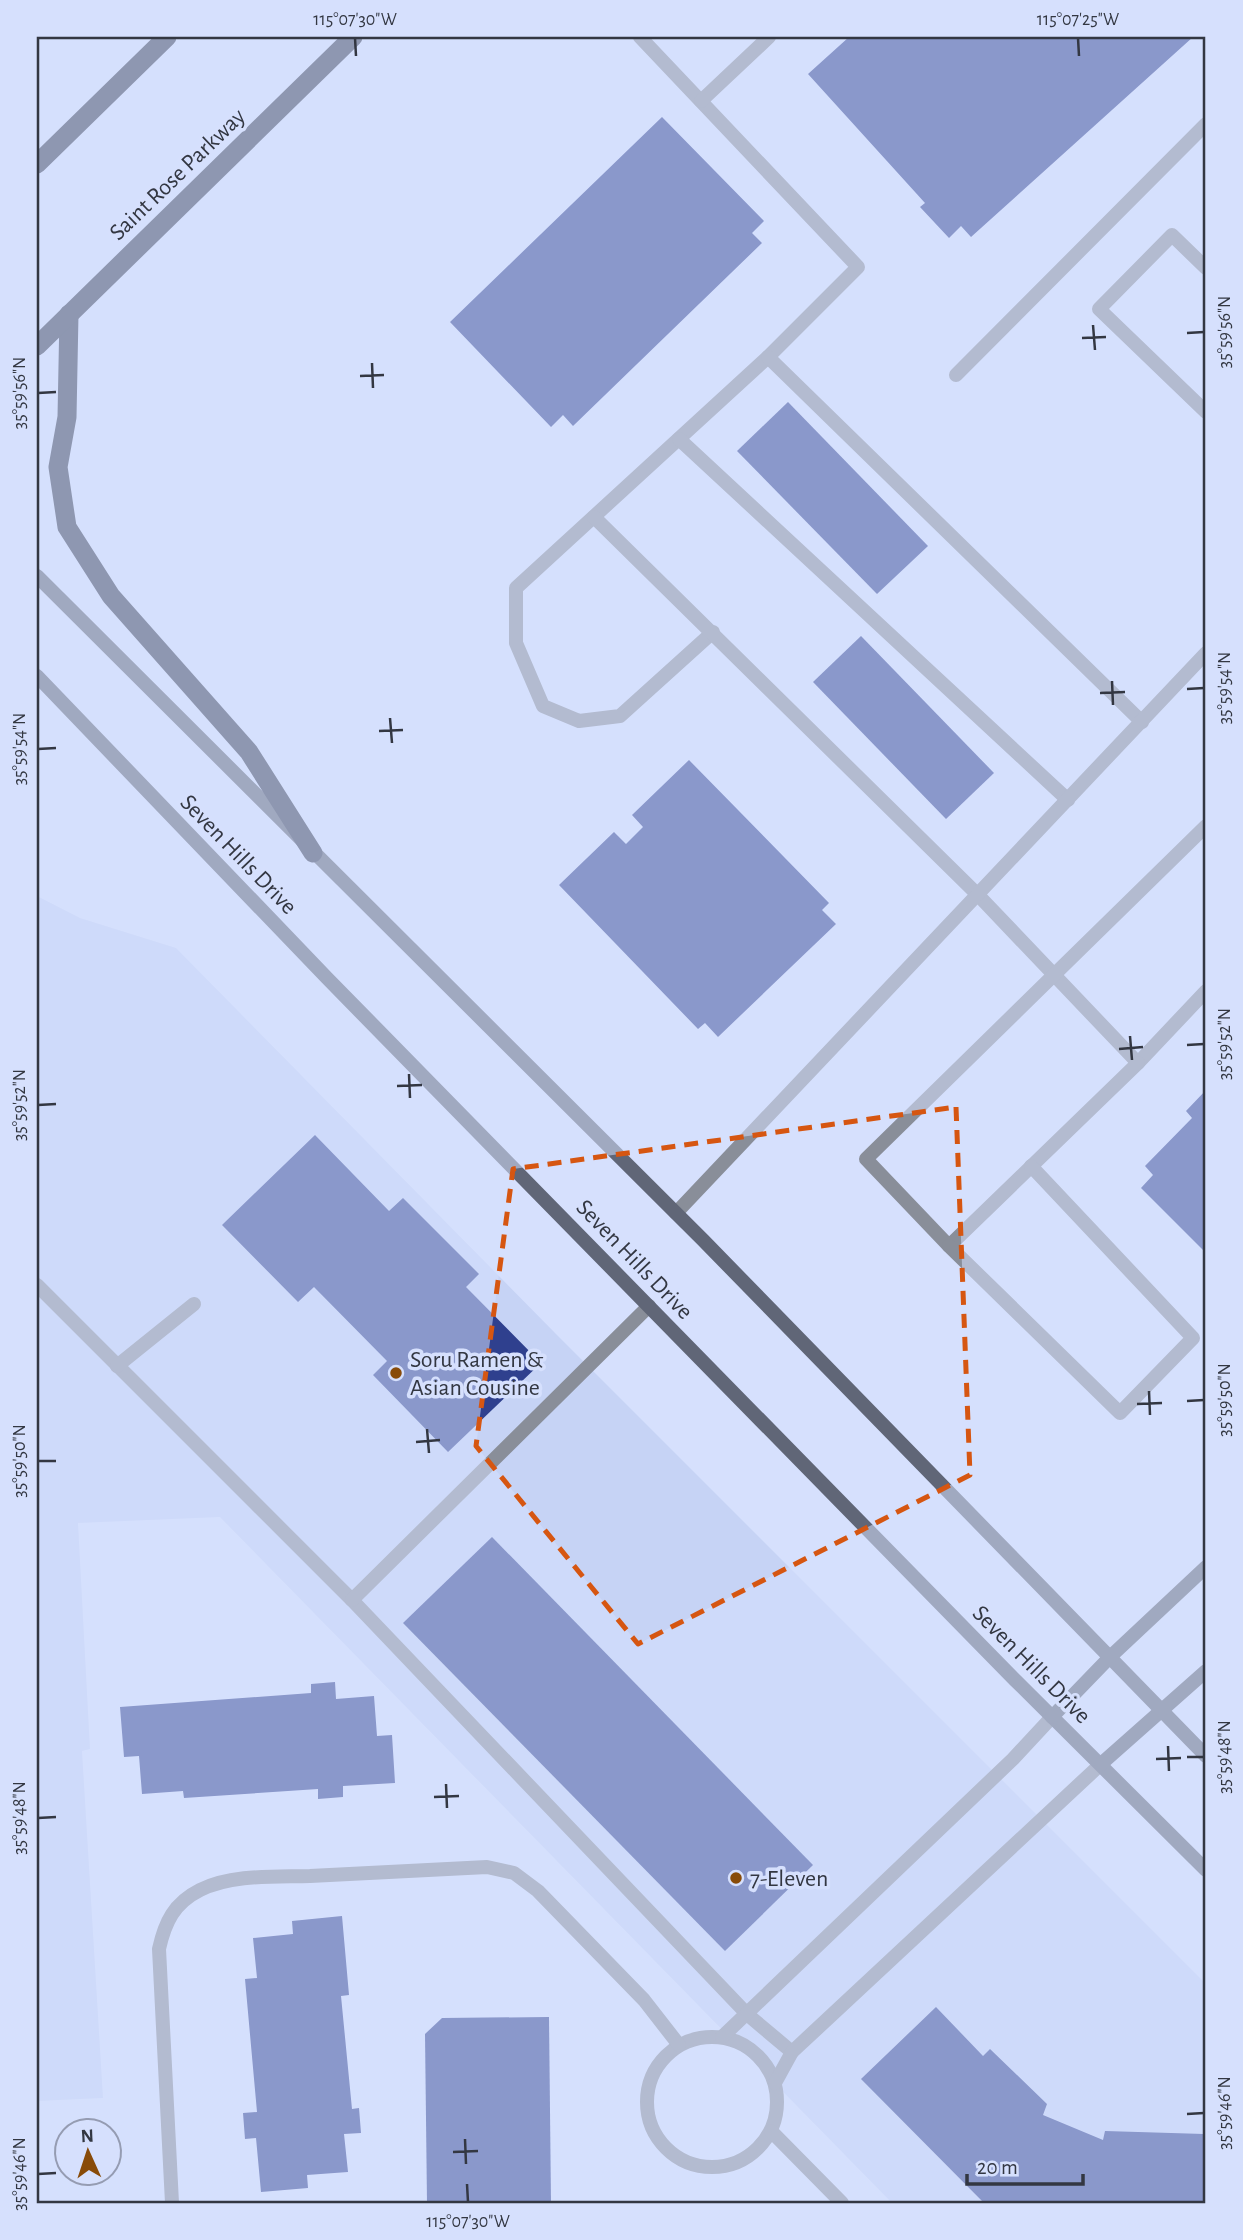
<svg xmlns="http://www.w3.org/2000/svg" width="1243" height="2240" font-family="'Alegreya Sans',sans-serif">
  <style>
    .built { fill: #c6d3f5 }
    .building { fill: #2f408e }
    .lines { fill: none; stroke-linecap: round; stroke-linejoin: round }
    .service { stroke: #898e99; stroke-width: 14 }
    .secondary { stroke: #606677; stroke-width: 14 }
    .trunk { stroke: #383f54; stroke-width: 19 }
    .marked { fill: none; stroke: #d65611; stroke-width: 5; stroke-dasharray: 14 9; stroke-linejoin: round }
    .ticks { fill: none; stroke: #333742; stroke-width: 2.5 }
    .poi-dot { fill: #884b09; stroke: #d6e0fd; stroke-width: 2.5 }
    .labels { text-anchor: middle; stroke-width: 7; stroke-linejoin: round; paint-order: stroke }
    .street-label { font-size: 24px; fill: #333742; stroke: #d6e0fd }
    .poi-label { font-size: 24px; fill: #333742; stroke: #d6e0fd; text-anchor: start }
    .neatline { fill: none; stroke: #333742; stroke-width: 2.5 }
    .ticks-label { font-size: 18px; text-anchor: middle; fill: #333742 }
  </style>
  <rect width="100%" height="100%" fill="#d6e0fd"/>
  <path class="built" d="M37,896l43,22 96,30 380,386 650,650v219h-314l-672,-686 -142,6 12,226 -8,2 21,347 -66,3z"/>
  <g class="building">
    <path d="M849,37h344l-222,200 -10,-11 -12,12 -29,-31 5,-4 -117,-129z"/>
    <path d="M662,117l102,104 -12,12 10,10 -189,183 -10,-11 -12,12 -101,-105z"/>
    <path d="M788,402l140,144 -51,48 -140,-143z"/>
    <path d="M861,636l133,137 -48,46 -133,-137z"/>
    <path d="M689,760l140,143 -7,7 14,14 -118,113 -13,-14 -7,6 -139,-144 55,-53 12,12 17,-17 -11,-12z"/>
    <path d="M1206,1090v163l-65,-65 12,-13 -8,-9 47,-48 -6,-7z"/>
    <path d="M315,1135l74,76 14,-13 76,76 -13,13 75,76 -93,89 -75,-77 14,-14 -73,-74 -16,15 -76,-77z"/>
    <path d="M492,1537l321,328 -88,86 -322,-328z"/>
    <path d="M335,1682l1,17 38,-3 3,40 15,-1 3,48 -52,3v11l-25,2v-10l-134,9 -1,-7 -41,3 -3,-38 -15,1 -4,-50 191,-14v-9z"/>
    <path d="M342,1916l7,79 -8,1 11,113 7,-1 2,25 -17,1 4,38 -41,3 1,13 -47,4 -5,-54 -11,1 -2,-26 14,-1 -12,-133 12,-1 -4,-40 40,-4 -1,-13z"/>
    <path d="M936,2007l47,49 7,-7 57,55 -4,11 60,25 2,-9 99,3 2,69h-222l-123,-124z"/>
    <path d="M549,2017l2,186h-124l-2,-169 17,-16z"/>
  </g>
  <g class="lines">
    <g class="service">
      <path d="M640,37l218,230 -90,90 -252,231v55l27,63 36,15 41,-5 93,-84"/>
      <path d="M701,101l68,-64"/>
      <path d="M1206,268l-34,-33 -73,74 107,103"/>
      <path d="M768,357l374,365"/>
      <path d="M956,375l250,-251"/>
      <path d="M679,439l389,361"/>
      <path d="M594,517l384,378 160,168 68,-72"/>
      <path d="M1138,1063l-189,183 -83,-87 340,-333"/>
      <path d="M676,1213l530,-560"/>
      <path d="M949,1246l171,167 73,-75 -162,-172"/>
      <path d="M37,1285l315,315 396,415 44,37"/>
      <path d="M117,1366l77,-62"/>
      <path d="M352,1600l297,-294"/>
      <circle cx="712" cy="2102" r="65"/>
      <path d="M722,2037l291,-278 39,-42"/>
      <path d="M775,2083l17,-31 309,-288"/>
      <path d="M771,2131l71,72"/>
      <path d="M172,2203l-13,-254c6,-27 15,-46 41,-59 32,-16 75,-13 110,-14 59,-3 118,-6 177,-9l27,6 24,18 106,109 35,45"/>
    </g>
    <g class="secondary">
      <path d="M37,576l666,664 503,516"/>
      <path d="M37,676l290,302 688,702 191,190"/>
      <path d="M1052,1717l58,-60 96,-90"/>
      <path d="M1101,1764l105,-93"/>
    </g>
    <g class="trunk">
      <path d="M37,164l130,-127"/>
      <path d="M69,314l-2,103 -9,50 9,60 44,69 138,156 64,101"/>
      <path d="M37,346l316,-309"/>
    </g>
  </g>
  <path d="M0 0H1243V2240H0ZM956,1107l14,368 -332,169 -162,-198 37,-277z" fill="#d6e0fd" fill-opacity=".55" fill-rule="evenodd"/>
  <path class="marked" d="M956,1107l14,368 -332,169 -162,-198 37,-277z"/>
  <path class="ticks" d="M355,38l1,18M1078,38l1,18M1093,325l2,25M1187,333l17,-1M1082,338l24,-1M372,363l1,25M360,376l24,-1M38,393l18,-1M1112,681l1,24M1187,689l17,-1M1100,693l25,-1M390,718l2,25M379,731l24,-1M38,749l18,-1M1130,1036l2,24M1187,1045l17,-1M1119,1049l24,-2M409,1074l1,24M397,1086l25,-1M38,1105l18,-1M1149,1391l1,24M1187,1401l17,-1M1137,1404l25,-1M427,1429l2,24M416,1442l24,-2M38,1461h18M1168,1746l1,25M1187,1757h17M1156,1759l25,-1M446,1784l1,24M434,1797l25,-1M38,1818l18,-1M1187,2114l17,-1M465,2139l1,25M453,2152l25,-1M38,2174l18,-1M467,2184l1,18"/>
  <g class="poi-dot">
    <circle cx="396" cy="1373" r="7"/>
    <circle cx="736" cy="1878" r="7"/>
  </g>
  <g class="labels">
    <g class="street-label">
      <text transform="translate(177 174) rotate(-44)" y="8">Saint Rose Parkway</text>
      <text transform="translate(239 854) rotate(46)" y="8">Seven Hills Drive</text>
      <text transform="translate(635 1259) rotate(46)" y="8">Seven Hills Drive</text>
      <text transform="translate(1032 1664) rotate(45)" y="8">Seven Hills Drive</text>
    </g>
    <g class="poi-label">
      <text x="410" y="1367">Soru Ramen &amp;<tspan x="410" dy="28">Asian Cousine</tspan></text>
      <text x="750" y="1886">7-Eleven</text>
    </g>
  </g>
  <rect width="1243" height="2240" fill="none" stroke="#d6e0fd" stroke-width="77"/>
  <g transform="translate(88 2152) rotate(357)"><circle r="33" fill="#d6e0fd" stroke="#959cb2" stroke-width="2"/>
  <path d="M0-5L12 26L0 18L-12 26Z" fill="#884b09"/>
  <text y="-10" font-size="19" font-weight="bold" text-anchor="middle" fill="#333742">N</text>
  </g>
  <path d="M967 2174v10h116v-10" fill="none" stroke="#333742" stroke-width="3.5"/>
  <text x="977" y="2174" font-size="21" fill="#333742" stroke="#d6e0fd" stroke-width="5" paint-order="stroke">20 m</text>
  <rect x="38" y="38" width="1166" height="2164" class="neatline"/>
  <g class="ticks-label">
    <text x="355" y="25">115°07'30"W</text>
    <text x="1078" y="25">115°07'25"W</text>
    <text transform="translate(1224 332) rotate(-90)" y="6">35°59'56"N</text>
    <text transform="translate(19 393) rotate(-90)" y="6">35°59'56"N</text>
    <text transform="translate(1224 688) rotate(-90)" y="6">35°59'54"N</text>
    <text transform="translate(19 749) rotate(-90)" y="6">35°59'54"N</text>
    <text transform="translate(1224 1044) rotate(-90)" y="6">35°59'52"N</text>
    <text transform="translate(19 1105) rotate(-90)" y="6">35°59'52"N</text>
    <text transform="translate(1224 1400) rotate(-90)" y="6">35°59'50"N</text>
    <text transform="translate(19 1461) rotate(-90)" y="6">35°59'50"N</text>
    <text transform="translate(1224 1757) rotate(-90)" y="6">35°59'48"N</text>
    <text transform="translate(19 1818) rotate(-90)" y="6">35°59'48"N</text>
    <text transform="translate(1224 2113) rotate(-90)" y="6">35°59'46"N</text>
    <text transform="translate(19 2174) rotate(-90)" y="6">35°59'46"N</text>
    <text x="468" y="2227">115°07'30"W</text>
  </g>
</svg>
